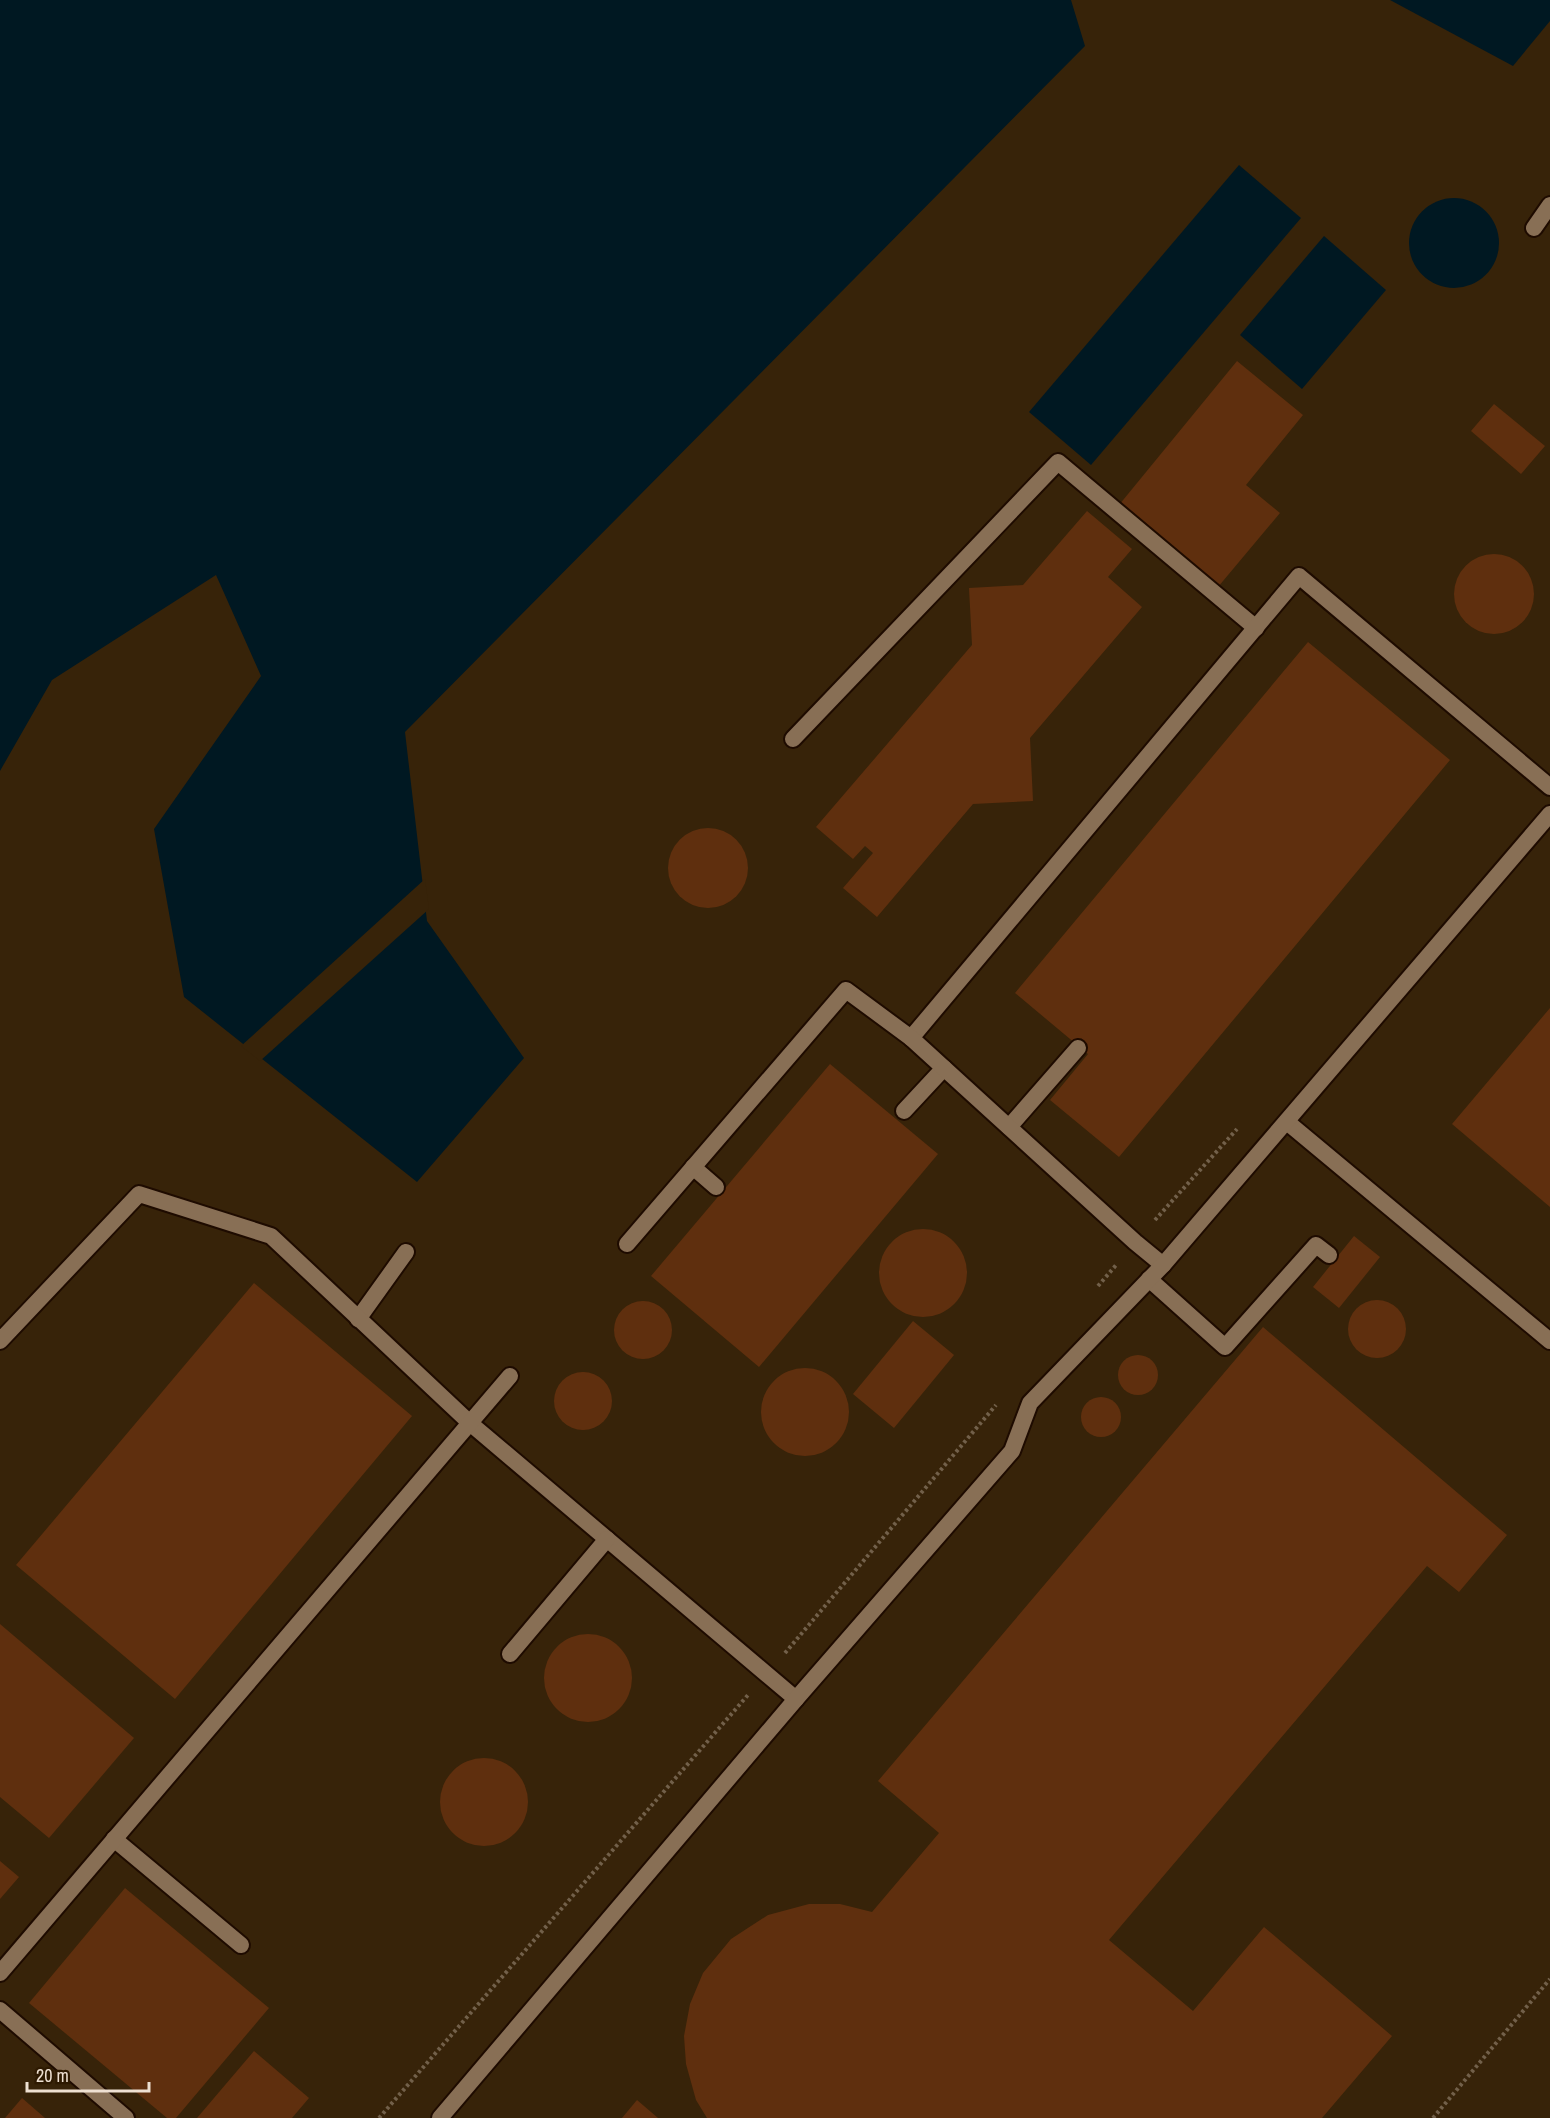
<svg xmlns="http://www.w3.org/2000/svg" width="1550" height="2118" font-family="'Archivo Narrow',sans-serif">
  <style>
    .water { fill: #001822 }
    .pier { fill: #372309 }
    .building { fill: #5f2f0e }
    .lines { fill: none; stroke-linecap: round; stroke-linejoin: round }
    .service-casing { stroke: #1e0b00; stroke-width: 20 }
    .path { stroke: #72604a; stroke-width: 4; stroke-dasharray: 3 3; stroke-linecap: butt }
    .service { stroke: #886f55; stroke-width: 16 }
  </style>
  <rect width="100%" height="100%" fill="#372309"/>
  <g class="water">
    <path d="M0,0h1071l14,46 -680,686 22,189 97,137 -107,124 -233,-185 -30,-168 107,-153 -45,-101 -164,105 -52,91z"/>
    <path d="M1390,0h160v21l-37,45z"/>
    <path d="M1239,165l62,53 -210,247 -62,-53z"/>
    <circle cx="1454" cy="243" r="45"/>
    <path d="M1324,236l62,54 -84,99 -62,-54z"/>
  </g>
  <path class="pier" d="M425,879l4,30 -169,152 -19,-15z"/>
  <g class="building">
    <path d="M1237,361l66,54 -57,70 34,28 -62,74 -99,-82z"/>
    <path d="M1494,404l51,42 -24,28 -50,-43z"/>
    <path d="M1087,511l45,38 -24,28 34,30 -112,131 3,63 -60,3 -96,113 -34,-29 30,-35 -8,-7 -12,13 -37,-32 156,-182 -3,-57 54,-3z"/>
    <circle cx="1494" cy="594" r="40"/>
    <path d="M1308,642l142,118 -331,397 -69,-57 38,-46 -73,-61z"/>
    <circle cx="708" cy="868" r="40"/>
    <path d="M1550,1008v199l-98,-83z"/>
    <path d="M830,1064l108,90 -179,213 -108,-91z"/>
    <circle cx="923" cy="1273" r="44"/>
    <path d="M1354,1236l26,21 -41,51 -26,-21z"/>
    <path d="M254,1283l158,133 -237,283 -159,-134z"/>
    <circle cx="1377" cy="1329" r="29"/>
    <circle cx="643" cy="1330" r="29"/>
    <path d="M913,1321l41,34 -60,73 -41,-34z"/>
    <path d="M1263,1327l244,208 -48,57 -32,-26 -318,374 84,71 71,-84 128,109 -70,82h-615l-11,-18 -10,-36 -2,-28 6,-32 13,-31 28,-34 37,-24 41,-11h31l32,8 67,-79 -61,-52z"/>
    <circle cx="1138" cy="1375" r="20"/>
    <circle cx="805" cy="1412" r="44"/>
    <circle cx="583" cy="1401" r="29"/>
    <circle cx="1101" cy="1417" r="20"/>
    <path d="M0,1624l134,114 -85,100 -49,-41z"/>
    <circle cx="588" cy="1678" r="44"/>
    <circle cx="484" cy="1802" r="44"/>
    <path d="M0,1861l19,16 -19,22z"/>
    <path d="M125,1888l144,120 -93,110h-9l-138,-115z"/>
    <path d="M254,2051l55,47 -17,20h-95z"/>
    <path d="M22,2098l23,20h-40z"/>
    <path d="M637,2100l21,18h-36z"/>
  </g>
  <g class="lines">
    <defs>
      <g id="service">
        <path d="M1534,228l16,-23"/>
        <path d="M793,739l265,-277 198,166"/>
        <path d="M911,1038l388,-462 251,211"/>
        <path d="M904,1111l40,-43"/>
        <path d="M1287,1122l263,219"/>
        <path d="M1009,1127l69,-79"/>
        <path d="M693,1167l23,20"/>
        <path d="M627,1244l219,-254 65,48 224,204 28,23"/>
        <path d="M1149,1279l76,68 91,-102 13,10"/>
        <path d="M358,1319l48,-67"/>
        <path d="M0,1341l139,-147 132,42 200,188 325,275"/>
        <path d="M510,1654l97,-115"/>
        <path d="M114,1839l127,106"/>
        <path d="M0,1973l510,-597"/>
        <path d="M0,2010l126,108"/>
        <path d="M440,2118l356,-419 216,-248 18,-48 133,-138 387,-451"/>
      </g>
    </defs>
    <use href="#service" class="service-casing"/>
    <g class="path">
      <path d="M1155,1220l82,-91"/>
      <path d="M1098,1286l19,-22"/>
      <path d="M785,1653l211,-248"/>
      <path d="M379,2118l369,-423"/>
      <path d="M1433,2118l117,-139"/>
    </g>
    <use href="#service" class="service"/>
  </g>
  <path d="M27 2082v9h122v-9" fill="none" stroke="#eee0d2" stroke-width="3"/>
  <text x="36" y="2082" font-size="18" fill="#eee0d2" stroke="#2d1901" stroke-width="4.5" paint-order="stroke">20 m</text>
</svg>
